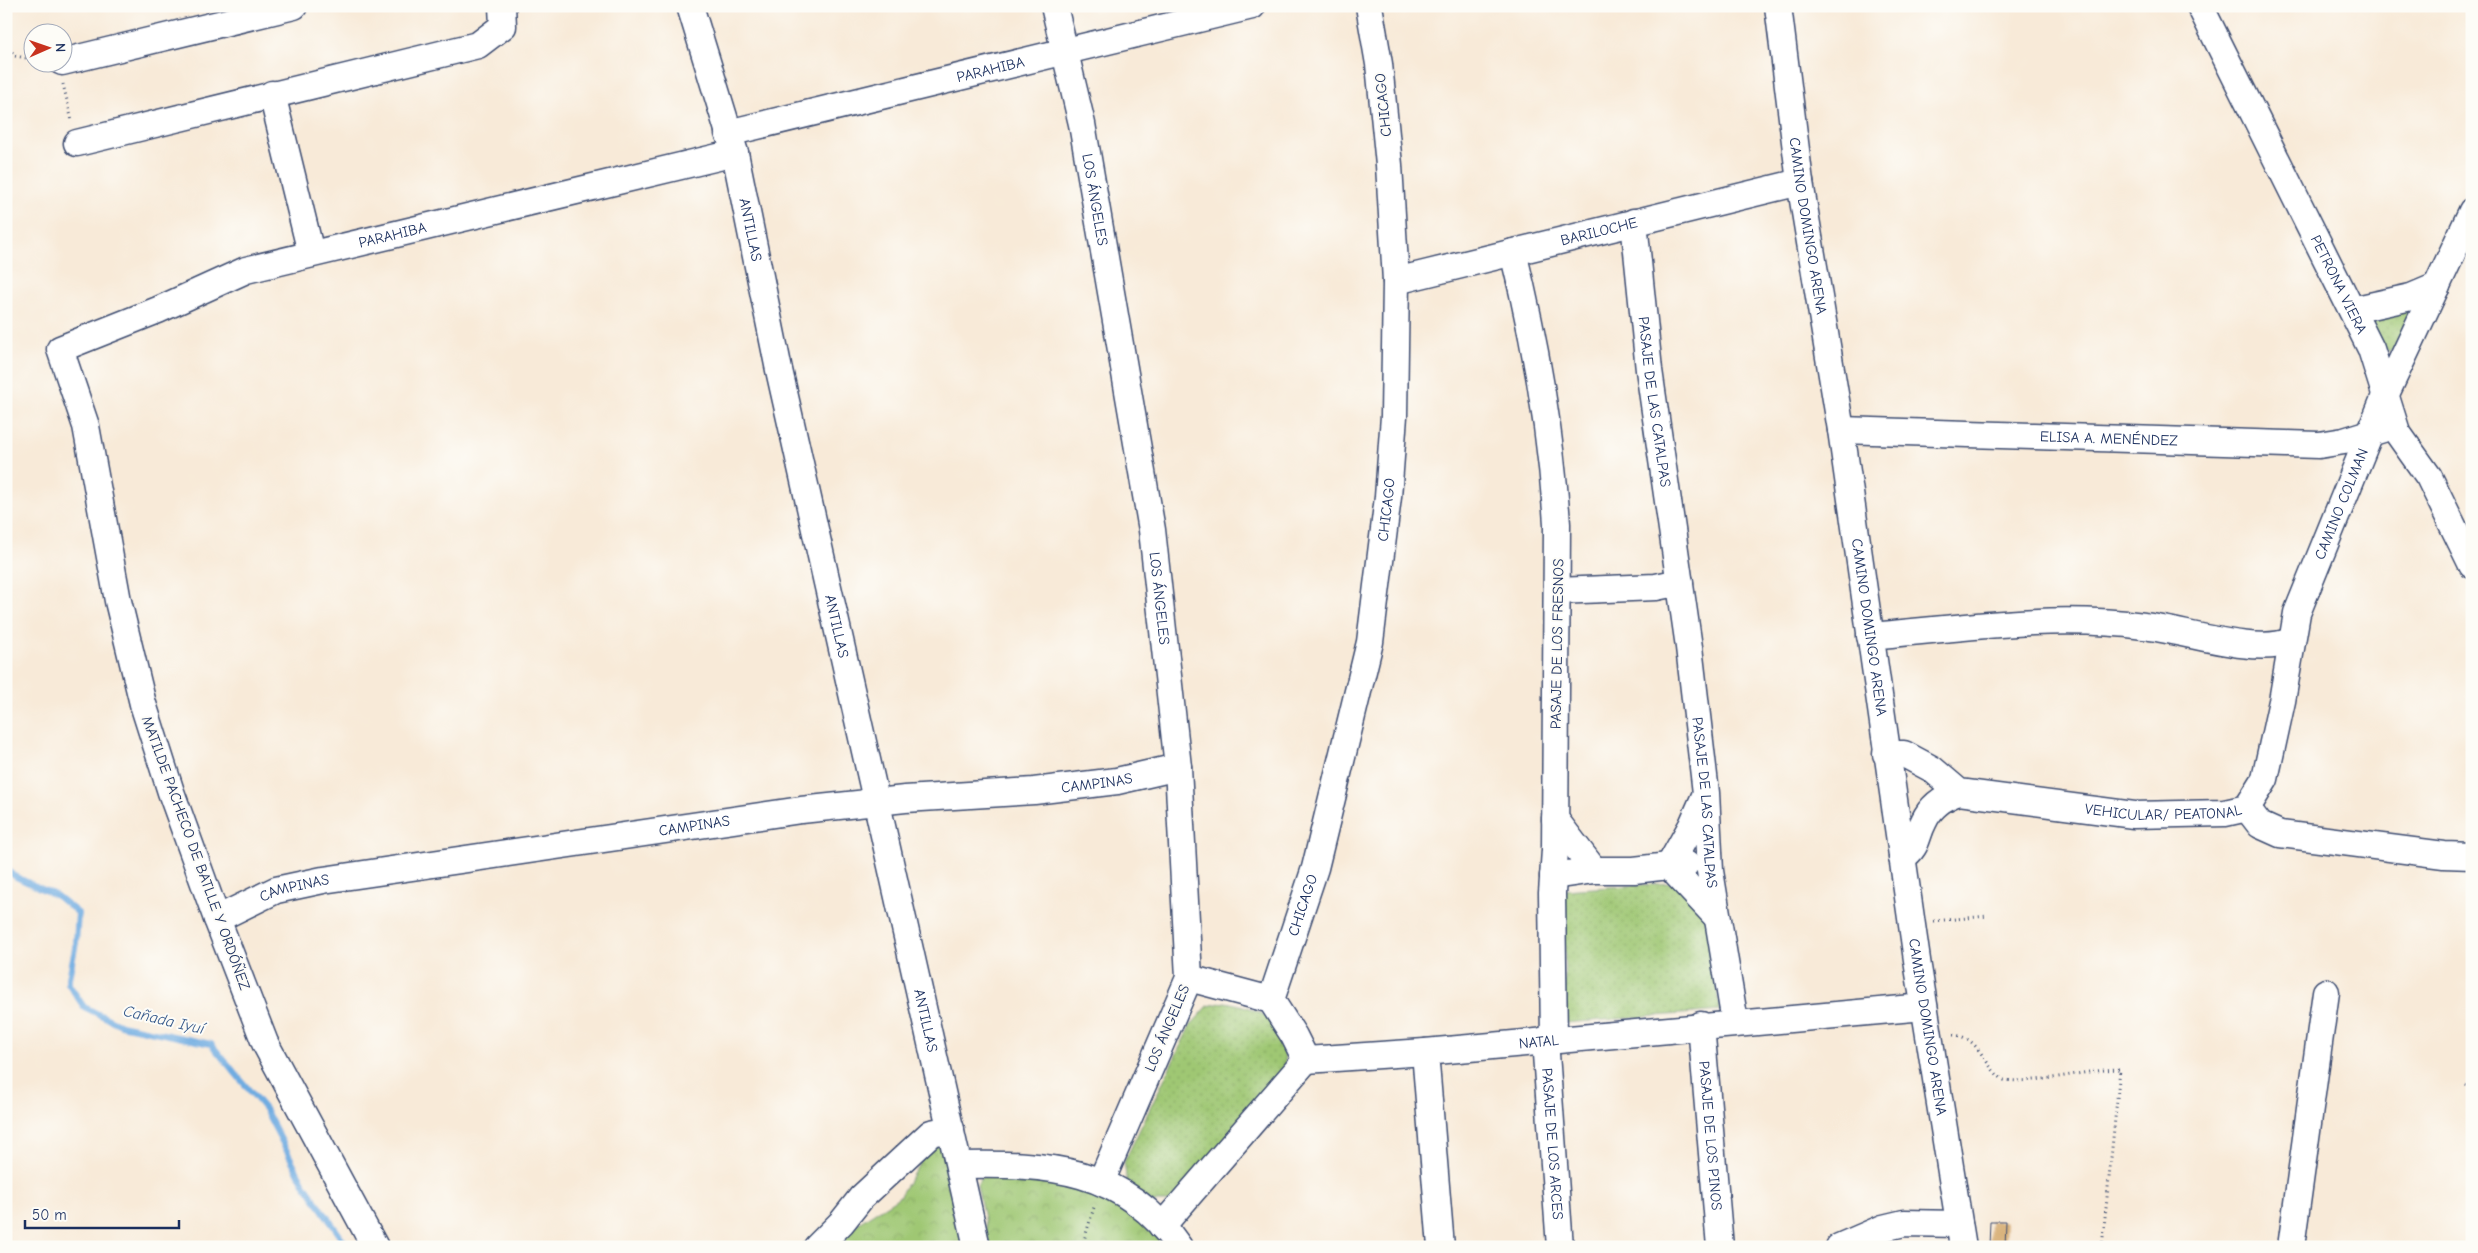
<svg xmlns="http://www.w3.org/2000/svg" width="2478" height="1253" font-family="'Comic Neue',sans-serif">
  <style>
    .grass { fill: url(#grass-dots); stroke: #5d7b68 }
    .park { fill: url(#park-crowns); stroke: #5d7b68 }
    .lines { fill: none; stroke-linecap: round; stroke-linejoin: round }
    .stream { stroke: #6face1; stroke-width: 6 }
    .building { fill: #d9b27c }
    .minor-casing { stroke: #3c4b70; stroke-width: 29 }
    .path { stroke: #3c4b70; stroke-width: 3; stroke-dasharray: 1 4; stroke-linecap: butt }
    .minor { stroke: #fff; stroke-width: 26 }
    .labels { text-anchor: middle; stroke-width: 4; stroke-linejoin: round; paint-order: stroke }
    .street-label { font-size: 15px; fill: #1b2f5e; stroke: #fdfcf7 }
    .water-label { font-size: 16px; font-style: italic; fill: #385b8c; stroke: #fdfcf7 }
  </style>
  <defs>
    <pattern id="grass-dots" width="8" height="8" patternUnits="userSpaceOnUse" patternTransform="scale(1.25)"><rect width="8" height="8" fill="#9fc773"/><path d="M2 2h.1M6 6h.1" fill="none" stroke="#88ab66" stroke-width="1.8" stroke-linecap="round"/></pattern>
    <pattern id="park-crowns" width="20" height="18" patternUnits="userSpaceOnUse" patternTransform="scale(1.25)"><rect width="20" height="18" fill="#9fc773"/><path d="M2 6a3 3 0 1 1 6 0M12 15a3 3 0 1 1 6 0" fill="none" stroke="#88ab66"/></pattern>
  </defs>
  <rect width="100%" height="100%" fill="#fdfcf7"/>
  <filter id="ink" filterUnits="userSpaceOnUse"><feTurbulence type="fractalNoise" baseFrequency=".02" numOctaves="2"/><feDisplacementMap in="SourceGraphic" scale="10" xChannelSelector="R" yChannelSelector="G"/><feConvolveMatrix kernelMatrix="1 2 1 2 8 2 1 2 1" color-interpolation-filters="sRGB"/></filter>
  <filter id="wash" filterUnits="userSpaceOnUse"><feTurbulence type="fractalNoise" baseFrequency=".0096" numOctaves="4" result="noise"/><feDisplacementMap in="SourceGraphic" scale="20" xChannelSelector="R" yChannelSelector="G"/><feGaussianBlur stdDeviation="1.12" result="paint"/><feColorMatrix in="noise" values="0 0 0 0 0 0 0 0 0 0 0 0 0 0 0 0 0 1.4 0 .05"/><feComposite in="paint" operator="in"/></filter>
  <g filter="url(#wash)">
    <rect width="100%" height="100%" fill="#f8ead8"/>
    <g class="grass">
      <path d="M2405,305l8,7 -19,38 -6,1c-11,-7 -18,-23 -16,-35z"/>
      <path d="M1701,881l19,130 -155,12 -1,-133z"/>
      <path d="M1225,1002c43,7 58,23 61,66l-114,134h-21l-24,-19 -3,-21 66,-136 18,-20z"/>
    </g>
    <g class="park">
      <path d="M942,1141l26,106h-140l15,-14 56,-36 28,-46z"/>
      <path d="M989,1174l74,7 64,26 39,40h-176l-13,-62 4,-7z"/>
    </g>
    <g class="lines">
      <path class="stream" d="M6,869l8,7 43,20 21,17 -2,30 -8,40 16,24 37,18 90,19 54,65 38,73 45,65"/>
    </g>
    <g id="blocks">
      <path class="building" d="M1990,1221h16l-1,26h-16z"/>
    </g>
  </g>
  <g filter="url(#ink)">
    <use href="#blocks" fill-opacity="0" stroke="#3c4b70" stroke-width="1"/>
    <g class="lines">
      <defs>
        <g id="minor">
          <path id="s1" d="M690,6l45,147 44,217 198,877"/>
          <path id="s2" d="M1054,6l28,118 70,406 26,237 11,211 -88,204"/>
          <path id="s3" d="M1778,6l22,176 41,248 77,537 45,280"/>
          <path id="s4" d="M2200,6l171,343 26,83 32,45 43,88"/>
          <path d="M62,62l232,-56"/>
          <path d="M272,94l39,159"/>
          <path id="s5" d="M728,133l524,-127"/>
          <path d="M77,143l401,-98 25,-19 -1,-20"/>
          <path id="s6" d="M1634,222l15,148 40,277 17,146 4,78 25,151"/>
          <path d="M1513,252c22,88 38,182 44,272l-2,326 -3,43 2,146"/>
          <path id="s7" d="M1396,281l404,-99"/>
          <path d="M2352,310l59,-13 26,-11"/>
          <path id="s8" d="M1841,430l478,15 25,-4 39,-12"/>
          <path d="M1557,591l99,-4 24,-5"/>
          <path d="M1870,636c91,-8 183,-22 274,-10 37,4 114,30 146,15"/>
          <path id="s9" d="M1886,754h18l28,15 27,23 175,23 91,-2 22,-5 13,17 20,9 164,21 28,1"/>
          <path d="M1704,798l-12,27 -23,41 47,50"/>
          <path id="s10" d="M2247,808l18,-29 17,-78 15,-88 88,-217 87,-185"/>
          <path d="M1902,858c17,-12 13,-20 22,-37 7,-15 20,-24 35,-29"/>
          <path d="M1594,870h40l52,-6"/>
          <path d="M1553,876l41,-6 -39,-51"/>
          <path id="s11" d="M217,919l59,-29 47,-10 478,-70 104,-11 129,-8 83,-10 61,-14"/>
          <path id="s12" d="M1189,978l82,22 23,36 12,24 119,-8 499,-45"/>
          <path id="s13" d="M1271,1000l44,-132 55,-226 18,-145 6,-81 2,-135 -7,-116 -10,-101 -10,-58"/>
          <path id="s14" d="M1701,1025l19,222"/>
          <path id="s15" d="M1545,1040l15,207"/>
          <path d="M1425,1052l16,195"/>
          <path d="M959,1165c88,-2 165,2 220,82"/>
          <path d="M1162,1226l144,-166"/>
          <path id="s16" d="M375,1247l-110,-204 -48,-124 -46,-127 -28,-88 -25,-103 -32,-175 -26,-77 98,-39 88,-40 489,-117"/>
          <path d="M817,1247l25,-25 19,-24 70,-65 20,-4"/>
          <path d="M1839,1247l44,-19 21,-5 55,1"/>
          <path d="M2291,1247l35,-255"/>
        </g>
      </defs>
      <use href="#minor" class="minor-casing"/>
      <g class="path">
        <path d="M6,44l9,12 17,3"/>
        <path d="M63,84l9,37"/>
        <path d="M1934,921l54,-5"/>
        <path d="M1953,1035c27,1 31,33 51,45 40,4 77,-10 116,-11l-18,178"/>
        <path d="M2466,1085l6,4"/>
        <path d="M1082,1247l13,-43"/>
      </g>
      <use href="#minor" class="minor"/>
    </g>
  </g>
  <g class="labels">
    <g class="street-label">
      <text dy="5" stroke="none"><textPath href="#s5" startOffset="270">PARAHIBA</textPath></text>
      <text transform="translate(1383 105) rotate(-96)" y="5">CHICAGO</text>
      <text dy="5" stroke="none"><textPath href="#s2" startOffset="198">LOS ÁNGELES</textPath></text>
      <text dy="5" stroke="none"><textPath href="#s3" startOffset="222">CAMINO DOMINGO ARENA</textPath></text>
      <text dy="5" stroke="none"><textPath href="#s1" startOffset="232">ANTILLAS</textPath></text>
      <text dy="5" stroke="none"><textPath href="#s7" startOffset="209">BARILOCHE</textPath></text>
      <text dy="5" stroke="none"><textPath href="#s16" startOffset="1310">PARAHIBA</textPath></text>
      <text dy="5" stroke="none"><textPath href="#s4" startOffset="311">PETRONA VIERA</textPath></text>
      <text dy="5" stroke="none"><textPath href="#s6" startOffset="181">PASAJE DE LAS CATALPAS</textPath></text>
      <text dy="5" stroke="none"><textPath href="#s8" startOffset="268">ELISA A. MENÉNDEZ</textPath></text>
      <text dy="5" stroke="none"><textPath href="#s10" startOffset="321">CAMINO COLMAN</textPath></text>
      <text dy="5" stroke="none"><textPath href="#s13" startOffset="505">CHICAGO</textPath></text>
      <text dy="5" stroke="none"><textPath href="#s2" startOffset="602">LOS ÁNGELES</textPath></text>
      <text dy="5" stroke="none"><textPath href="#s1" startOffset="638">ANTILLAS</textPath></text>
      <text dy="5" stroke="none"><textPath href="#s3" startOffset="628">CAMINO DOMINGO ARENA</textPath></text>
      <text transform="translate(1557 644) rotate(-89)" y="5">PASAJE DE LOS FRESNOS</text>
      <text dy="5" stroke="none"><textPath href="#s11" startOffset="894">CAMPINAS</textPath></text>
      <text dy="5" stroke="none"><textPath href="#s6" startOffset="585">PASAJE DE LAS CATALPAS</textPath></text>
      <text dy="5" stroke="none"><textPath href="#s9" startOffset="291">VEHICULAR/ PEATONAL</textPath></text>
      <text dy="5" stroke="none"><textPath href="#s11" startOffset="489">CAMPINAS</textPath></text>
      <text transform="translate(196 853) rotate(70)" y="5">MATILDE PACHECO DE BATLLE Y ORDÓÑEZ</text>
      <text dy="5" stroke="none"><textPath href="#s11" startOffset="84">CAMPINAS</textPath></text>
      <text dy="5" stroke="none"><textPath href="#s13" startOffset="100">CHICAGO</textPath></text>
      <text dy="5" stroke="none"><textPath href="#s1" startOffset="1042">ANTILLAS</textPath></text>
      <text dy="5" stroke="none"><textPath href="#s3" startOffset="1032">CAMINO DOMINGO ARENA</textPath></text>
      <text transform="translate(1167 1028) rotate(-67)" y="5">LOS ÁNGELES</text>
      <text dy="5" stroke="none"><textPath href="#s12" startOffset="388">NATAL</textPath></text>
      <text dy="5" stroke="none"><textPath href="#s14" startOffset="111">PASAJE DE LOS PINOS</textPath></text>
      <text dy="5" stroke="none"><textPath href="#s15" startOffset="104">PASAJE DE LOS ARCES</textPath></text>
    </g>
    <g class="water-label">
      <text transform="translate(164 1019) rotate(13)" y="6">Cañada Iyuí</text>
    </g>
  </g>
  <rect width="2478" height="1253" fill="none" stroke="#fdfcf7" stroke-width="25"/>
  <g transform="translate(48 48) rotate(88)"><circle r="24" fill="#fdfcf7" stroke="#a3aaba"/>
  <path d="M0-4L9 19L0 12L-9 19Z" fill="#c8321e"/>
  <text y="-8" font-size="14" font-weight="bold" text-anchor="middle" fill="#1b2f5e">N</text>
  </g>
  <path d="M25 1220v8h154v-8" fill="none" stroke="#1b2f5e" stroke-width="2.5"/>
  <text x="32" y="1220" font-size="15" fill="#1b2f5e" stroke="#fdfcf7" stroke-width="4" paint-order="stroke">50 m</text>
</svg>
